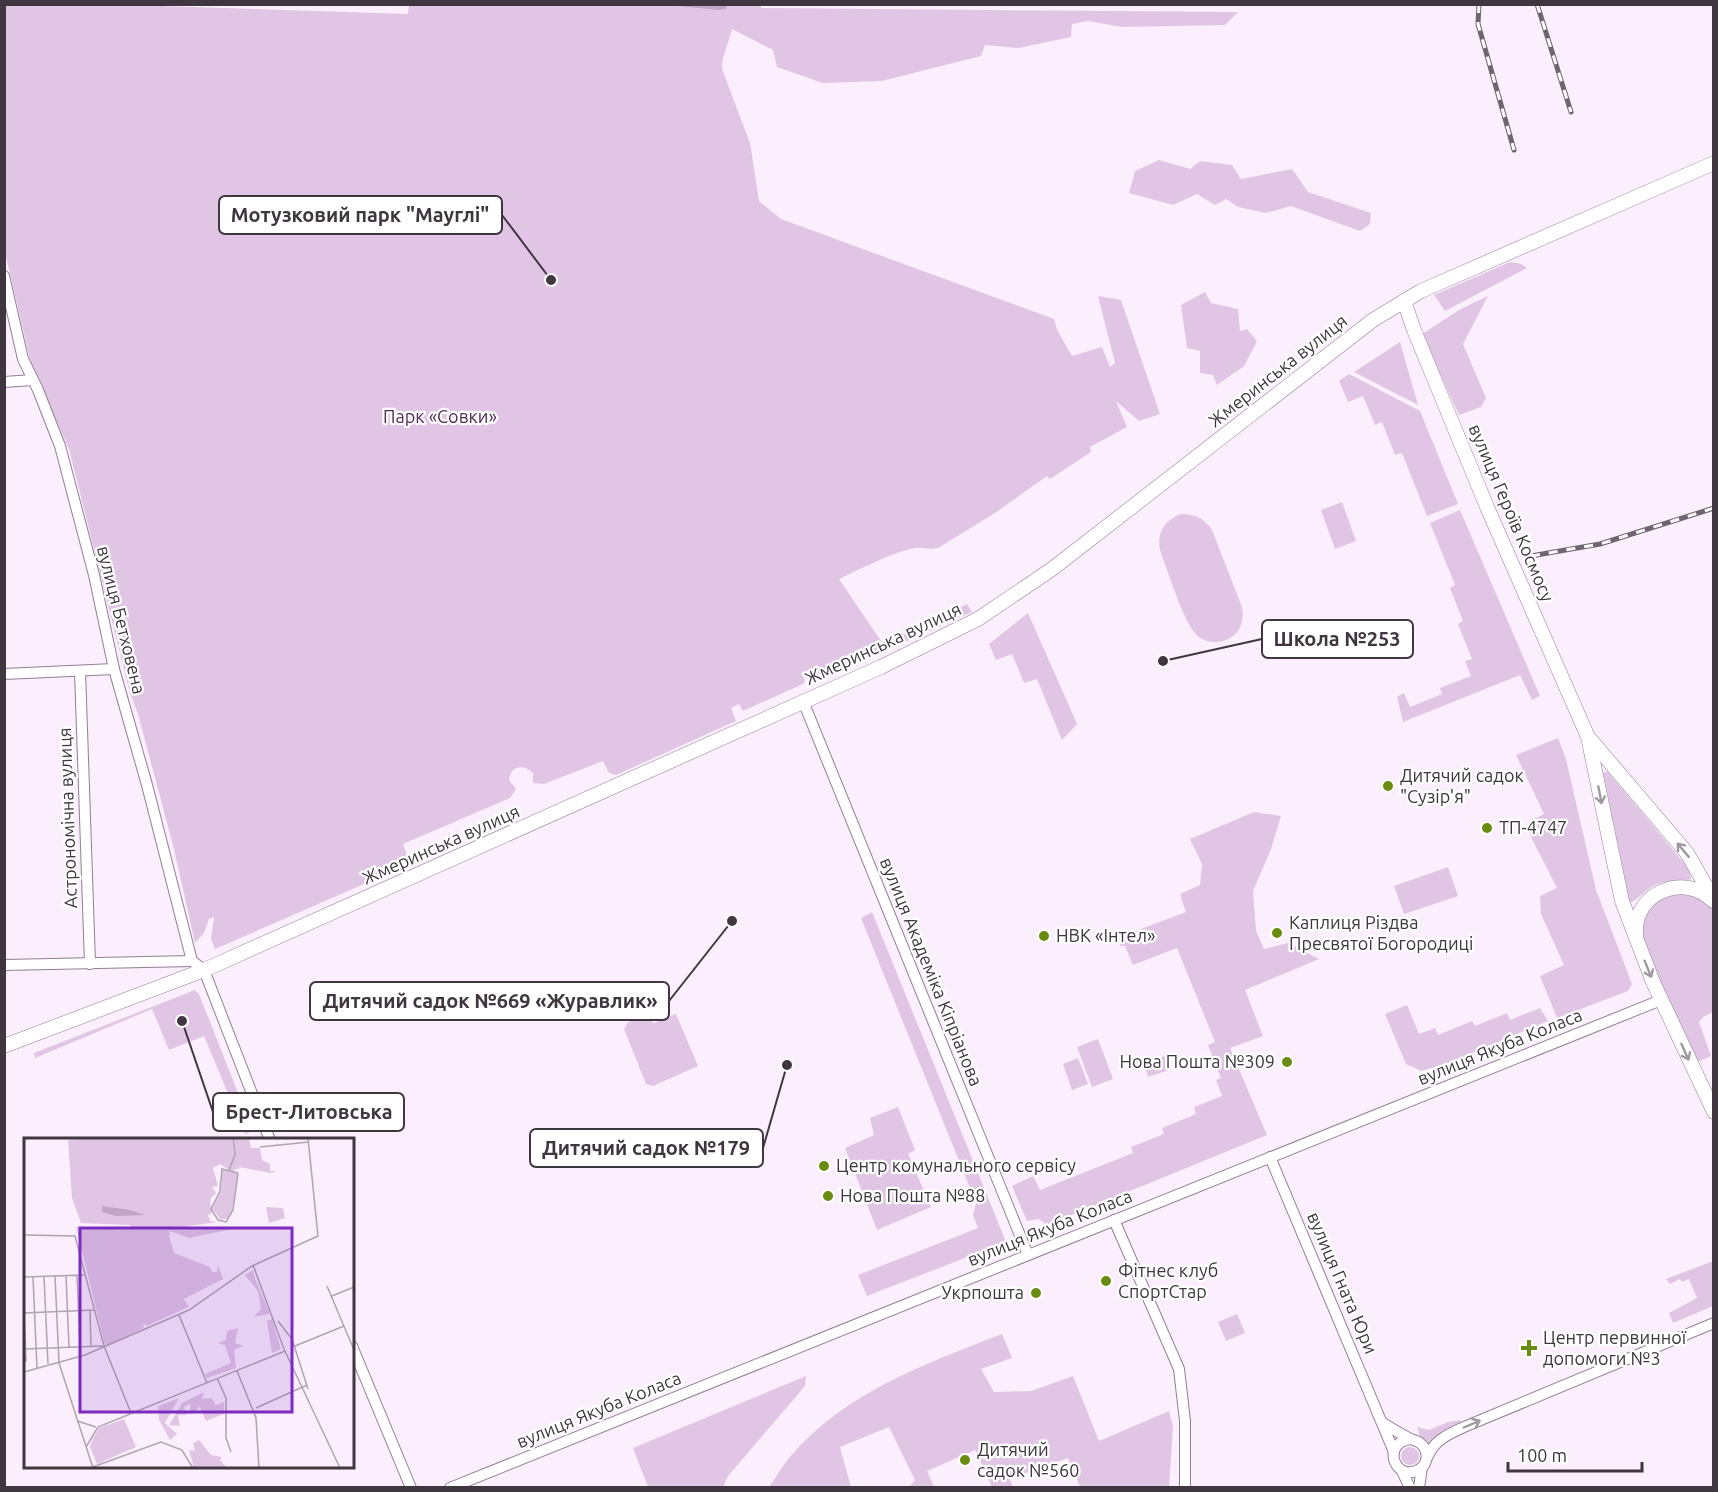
<svg xmlns="http://www.w3.org/2000/svg" width="1718" height="1492" font-family="Ubuntu,sans-serif">
  <style>
    .green { fill: #e0c6e4 }
    .water { fill: #c1a5c5 }
    .lines { fill: none; stroke-linecap: round; stroke-linejoin: round }
    .minor-casing { stroke: #927e95; stroke-width: 12 }
    .major-casing { stroke: #927e95; stroke-width: 15 }
    .minor { stroke: #fff; stroke-width: 10 }
    .major { stroke: #fff; stroke-width: 14 }
    .rail-casing { stroke: #6f6571; stroke-width: 5 }
    .rail { stroke: #fff; stroke-width: 3; stroke-dasharray: 9; stroke-linecap: butt }
    .oneway { stroke: #9f9aa0 }
    .poi-dot { fill: #698b0f; stroke: #fff; stroke-width: 2 }
    .labels { text-anchor: middle; stroke-width: 4.5; stroke-linejoin: round; paint-order: stroke }
    .street-label { font-size: 18px; fill: #3f3640; stroke: #fff }
    .park-label { font-size: 18px; fill: #502b56; stroke: #fff }
    .poi-label { font-size: 18px; fill: #3f3640; stroke: #fff; text-anchor: start }
    .inset-road { fill: none; stroke: #b0a4b1; stroke-width: 1.5 }
    .view { fill: #7b2cbf; fill-opacity: 0.15; stroke: #7b2cbf; stroke-width: 3 }
    .inset-edge { fill: none; stroke: #3f3640; stroke-width: 3 }
    .leader { fill: none; stroke: #3f3640; stroke-width: 2 }
    .callout-dot { fill: #3f3640; stroke: #fff; stroke-width: 2 }
    .callout { fill: #fff; stroke: #3f3640; stroke-width: 2 }
    .callout-label { font-size: 20px; text-anchor: middle; font-weight: bold; fill: #3f3640 }
  </style>
  <rect width="100%" height="100%" fill="#fbeefd"/>
  <g class="green">
    <path d="M409,4h352v4l477,4 -13,13 -103,2 -34,-6 -16,3 -1,13 -52,11 -34,-3 -4,11 -99,25 -59,2 -46,-16 -4,-17 -41,-21 -9,29 -1,11 28,74 9,58 22,18 273,100 3,11 15,26 30,-9 8,20 5,-4 -17,-67 23,4 39,114 -21,7 -23,-20 11,26 -37,20 1,5 -41,27 -3,-3 -52,37 -57,35c-10,2 -16,-1 -23,0 -27,6 -52,20 -76,31l44,65 84,-40 5,8 -156,70 -6,-10 -7,3 2,6 -2,3 -60,27 -4,-7 -8,4 5,13 -120,54 -7,-2 -6,-12 -59,23 -11,-1v-10c-9,-9 -22,-8 -24,7l7,9 -6,9 -107,46 7,20 -195,85 -4,-10 3,-22 -5,2 -5,14 -9,10 -21,-94 -36,-135 -8,-21 -61,-244 -37,-81 -28,-120v-243h126l278,9z"/>
    <path d="M1159,160l31,9 10,-8 32,4 9,14 51,-10 16,23 63,21 -1,11 -10,7 -69,-25 -25,7 -28,-6 -12,-8 -11,6 -18,-11 -24,11 -44,-12 6,-22z"/>
    <path d="M1510,262l11,2 6,4 -82,43 -11,-16z"/>
    <path d="M1205,292l6,11 27,6 2,22 7,-2 10,12 -13,25 -27,19 -4,-10 -13,-2v-22l-13,-3 -6,-43z"/>
    <path d="M1488,296l-25,48 23,54 -5,9 -22,8 -37,-81 37,-24z"/>
    <path d="M1400,342l18,63 -64,-33z"/>
    <path d="M1349,374l71,37 38,93 -31,12 -25,-63 -7,2 -13,-33 -7,3 -12,-29 -15,6 -9,-21z"/>
    <path d="M1342,502l14,39 -21,8 -14,-39z"/>
    <path d="M1460,510l80,186 -8,4 -12,-25 -117,47 -6,-25 7,-4 6,14 32,-13 -2,-6 31,-12 -6,-15 7,-2 -14,-35 5,-3 -13,-33 5,-3 -25,-62z"/>
    <path d="M1181,514c14,0 23,4 31,16l30,77c2,11 0,22 -9,29 -12,9 -29,8 -38,-3 -12,-13 -28,-64 -35,-83 -3,-18 4,-29 21,-36z"/>
    <path d="M1028,613l49,111 -15,16 -25,-61 -13,4 -12,-29 -16,6 -7,-16z"/>
    <path d="M1558,738l8,21 30,131 36,94 -4,7 -71,27 -17,-42 24,-11 -23,-51 -1,-18 17,-8 -26,-51 -2,-15 15,-8 -28,-59z"/>
    <path d="M1607,771l82,98 2,10c-10,4 -21,0 -34,5 -10,4 -17,14 -27,19l-27,-130z"/>
    <path d="M1254,812l27,4 -10,33 -18,42 3,40 8,18 24,-6 31,16 -74,31 18,46 -33,12 37,87 -220,90 -8,-6 -12,2 -15,-35 21,-10 7,14 93,-37 -2,-6 33,-13 -2,-6 34,-14 -2,-7 28,-11 -6,-16 5,-2 -13,-33 7,-3 -38,-94 -44,17 -8,-19h-5v-9l66,-25 -6,-18 20,-9 2,-21 -12,-25z"/>
    <path d="M1448,867l10,29 -54,18 -10,-28z"/>
    <path d="M1684,891l22,8 8,10 -1,103 -10,5 -4,5 12,34 -16,7 -56,-127 2,-14 10,-21z"/>
    <path d="M872,912l134,330 -139,54 -9,-21 120,-47 -5,-13 3,-12 -115,-285z"/>
    <path d="M195,990l4,4 54,137 -8,3 -41,-98 -35,14 -17,-41 -117,49 -1,-5z"/>
    <path d="M1407,1005l12,29 16,-6 3,7 34,-14 3,5 32,-13 3,7 30,-12 8,13 -100,42 -27,8 -15,-7 -21,-50z"/>
    <path d="M676,1014l22,52 -45,20 -7,-2 -22,-55 4,-7 17,-6 9,7z"/>
    <path d="M1098,1039l15,40 -21,8 -15,-40z"/>
    <path d="M1165,1056l4,14 -21,7 -4,-14z"/>
    <path d="M1078,1058l10,26 -16,6 -9,-26z"/>
    <path d="M898,1107l17,43 -7,4 23,53 -54,23 -32,-82 29,-13 -4,-17z"/>
    <path d="M1713,1261v45l-40,17 -4,-10 28,-15 -8,-19 -7,3 -2,-3 -10,5 -4,-5z"/>
    <path d="M1237,1314l8,19 -19,8 -8,-19z"/>
    <path d="M1002,1334l10,24 -31,11 13,23 37,-1 42,-15 26,65 70,-30 4,16 -4,60h-89l-12,-29 -58,21 3,8h-21l-17,-37 -48,21 7,16h-25l6,-7 -26,-53 -49,20 11,40h-82c7,-9 13,-21 21,-30 55,-65 135,-93 212,-123z"/>
    <path d="M806,1376l-1,10 -77,90 -5,11h-75l-15,-39z"/>
    <path d="M1460,1420l3,6 -33,20 -9,-5 -4,-14 12,3 19,-8z"/>
    <circle cx="1410" cy="1456" r="9"/>
  </g>
  <path class="water" d="M667,5l60,-1v1l-1,4 -7,1z"/>
  <g class="lines">
    <defs>
      <g id="minor">
        <path d="M4,276l19,83 15,31 22,56 34,129 20,94 33,116 45,176 12,9 66,170"/>
        <path d="M4,382l29,-2"/>
        <path d="M80,671l10,293"/>
        <path d="M4,674l110,-5"/>
        <path d="M803,701l225,554"/>
        <path d="M4,965l188,-4"/>
        <path d="M1270,1157l124,295"/>
        <path d="M1114,1220l65,149 6,52v67"/>
        <path d="M352,1346l59,142"/>
        <path d="M1383,1423c8,5 16,10 24,14 4,3 9,3 13,6 9,7 9,22 -2,27 -22,12 -38,-26 -8,-31"/>
        <path d="M1427,1458c7,-18 20,-23 37,-31l250,-104"/>
        <path d="M1402,1471l8,17"/>
        <path d="M450,1488l1211,-488"/>
        <path d="M1419,1488l3,-21"/>
      </g>
      <g id="major">
        <path d="M1404,301l10,29 73,177 101,230 34,164 31,81 61,130"/>
        <path d="M1590,739l97,114 27,47"/>
        <path d="M1636,933c-2,-41 49,-61 77,-32"/>
        <path d="M4,1046l200,-76 677,-303 97,-48 74,-50 321,-249 48,-29 293,-128"/>
      </g>
    </defs>
    <use href="#minor" class="minor-casing"/>
    <use href="#major" class="major-casing"/>
    <use href="#minor" class="minor"/>
    <use href="#major" class="major"/>
    <defs>
      <g id="rail">
        <path d="M1479,4l-1,20 36,126"/>
        <path d="M1537,4l34,108"/>
        <path d="M1531,556l69,-12 114,-36"/>
      </g>
    </defs>
    <use href="#rail" class="rail-casing"/>
    <use href="#rail" class="rail"/>
  </g>
  <defs><path id="oneway-shaft" d="M-6 0H5M1.5-3L5.5 0L1.5 3" fill="none" stroke-width="1.6" stroke-linecap="round" stroke-linejoin="round" transform="scale(1.5)"/></defs>
  <g class="oneway">
    <use href="#oneway-shaft" transform="translate(1600 795) rotate(79)"/>
    <use href="#oneway-shaft" transform="translate(1683 850) rotate(-130)"/>
    <use href="#oneway-shaft" transform="translate(1648 969) rotate(68)"/>
    <use href="#oneway-shaft" transform="translate(1685 1052) rotate(66)"/>
    <use href="#oneway-shaft" transform="translate(1472 1424) rotate(-23)"/>
  </g>
  <g class="poi-dot">
    <circle cx="1388" cy="786" r="6"/>
    <circle cx="1487" cy="828" r="6"/>
    <circle cx="1277" cy="933" r="6"/>
    <circle cx="1044" cy="936" r="6"/>
    <circle cx="1287" cy="1062" r="6"/>
    <circle cx="824" cy="1166" r="6"/>
    <circle cx="828" cy="1196" r="6"/>
    <circle cx="1106" cy="1281" r="6"/>
    <circle cx="1036" cy="1293" r="6"/>
    <path d="M1526 1339h6v6h6v6h-6v6h-6v-6h-6v-6h6z"/>
    <circle cx="965" cy="1460" r="6"/>
  </g>
  <g class="labels">
    <g class="street-label">
      <text transform="translate(1278 371) rotate(-38)" y="6">Жмеринська вулиця</text>
      <text transform="translate(1511 513) rotate(67)" y="6">вулиця Героїв Космосу</text>
      <text transform="translate(121 620) rotate(76)" y="6">вулиця Бетховена</text>
      <text transform="translate(883 644) rotate(-25)" y="6">Жмеринська вулиця</text>
      <text transform="translate(68 818) rotate(-92)" y="6">Астрономічна вулиця</text>
      <text transform="translate(441 845) rotate(-24)" y="6">Жмеринська вулиця</text>
      <text transform="translate(931 972) rotate(68)" y="6">вулиця Академіка Кіпріанова</text>
      <text transform="translate(1500 1047) rotate(-22)" y="6">вулиця Якуба Коласа</text>
      <text transform="translate(1050 1228) rotate(-22)" y="6">вулиця Якуба Коласа</text>
      <text transform="translate(1342 1283) rotate(67)" y="6">вулиця Гната Юри</text>
      <text transform="translate(599 1410) rotate(-22)" y="6">вулиця Якуба Коласа</text>
    </g>
    <g class="park-label">
      <text x="440" y="423">Парк «Совки»</text>
    </g>
    <g class="poi-label">
      <text x="1400" y="782">Дитячий садок<tspan x="1400" dy="21">"Сузір'я"</tspan></text>
      <text x="1499" y="834">ТП-4747</text>
      <text x="1289" y="929">Каплиця Різдва<tspan x="1289" dy="21">Пресвятої Богородиці</tspan></text>
      <text x="1056" y="942">НВК «Інтел»</text>
      <text x="1275" y="1068" text-anchor="end">Нова Пошта №309</text>
      <text x="836" y="1172">Центр комунального сервісу</text>
      <text x="840" y="1202">Нова Пошта №88</text>
      <text x="1118" y="1277">Фітнес клуб<tspan x="1118" dy="21">СпортСтар</tspan></text>
      <text x="1024" y="1299" text-anchor="end">Укрпошта</text>
      <text x="1543" y="1344">Центр первинної<tspan x="1543" dy="21">допомоги №3</tspan></text>
      <text x="977" y="1456">Дитячий<tspan x="977" dy="21">садок №560</tspan></text>
    </g>
  </g>
  <g transform="translate(24 1138)">
    <rect width="330" height="330" fill="#fbeefd"/>
    <path d="M62,0h146l3,20 -2,-20h16l2,10h9l2,12 8,4v7h7l-6,2 -37,-7 7,2 -8,2 4,2v14l-5,24 -4,8 -7,2 -9,-11 9,-18 1,-21 9,1 -11,-7 -7,4 5,18 -6,1 4,6 -5,5 -1,6 3,8 -5,3 2,6 7,1 -43,6 59,1 -44,9 -19,-7 -1,5 5,17 36,14 2,5h5l1,-7 5,14 -39,20 5,8 10,-5 -52,24 -4,-3 1,5 -39,18 -29,-119 54,2v-4l-49,-2 -9,-25 -4,-58zM242,69l17,1 2,10 -16,5zM229,132l2,8 15,36 -17,3 8,-8 -3,-18 -13,-16zM248,181l9,30 -9,4 -5,-32zM214,190l-3,15 8,3 -9,4 2,18 -29,10 -2,-4 26,-11 -6,-18 -7,-2 8,-3 1,-9zM180,254l-2,7 10,-1 4,7 8,-3v12l-18,7 -6,-14 -10,8v-11l-6,3 3,8h-9l2,11 -11,-1 13,-22zM155,260l-14,25 12,11 -7,6 -11,-20 -1,-14zM100,281l12,28 -39,17 -7,-17 2,-7 7,-12zM175,302l12,15 11,2 -2,3 7,8h-33l-5,-18 6,1 -2,-8z" fill="#e0c6e4"/>
    <path d="M78,68l28,4 15,5 -29,1 -14,-4z" fill="#c1a5c5"/>
    <path class="inset-road" d="M236,9l49,-5M198,31l16,4 -5,37 -7,12 -8,-2 -7,-11 9,-18zM205,32l6,-15 -2,-17M0,97l51,1 29,110 27,67M229,127l31,84 56,119M53,137l3,72M20,138l4,88M31,138l4,87 34,105M42,138l3,71M0,139l60,-2M9,139l4,92M303,148l27,64M308,158l22,-9M66,172l1,37M0,175l70,-3M0,176l2,48M155,177l28,68M254,183l14,18 16,50M271,208l49,-20M0,211l79,-3M213,233l19,47 3,50M0,234l61,-17 104,-45 63,-44 66,-30 -10,-98M193,240l9,20v40l5,14M232,270l51,-23M53,283l19,6M62,309l12,-20 187,-76M66,330l71,-26 21,8 11,18"/>
    <path class="view" d="M56,90h212v184h-212z"/>
    <rect width="330" height="330" class="inset-edge"/>
  </g>
  <path class="leader" d="M551 280L502 215M1163 661L1262 639M732 921L669 1001M182 1021L213 1112M787 1065L763 1148"/>
  <g class="callout-dot">
    <circle cx="551" cy="280" r="6"/>
    <circle cx="1163" cy="661" r="6"/>
    <circle cx="732" cy="921" r="6"/>
    <circle cx="182" cy="1021" r="6"/>
    <circle cx="787" cy="1065" r="6"/>
  </g>
  <g class="callout">
    <rect x="219" y="196" width="283" height="38" rx="6"/>
    <rect x="1262" y="620" width="151" height="38" rx="6"/>
    <rect x="310" y="982" width="359" height="38" rx="6"/>
    <rect x="213" y="1093" width="191" height="38" rx="6"/>
    <rect x="530" y="1129" width="233" height="38" rx="6"/>
  </g>
  <g class="callout-label">
    <text x="360" y="222">Мотузковий парк "Мауглі"</text>
    <text x="1337" y="646">Школа №253</text>
    <text x="490" y="1008">Дитячий садок №669 «Журавлик»</text>
    <text x="309" y="1119">Брест-Литовська</text>
    <text x="646" y="1155">Дитячий садок №179</text>
  </g>
  <rect width="1718" height="1492" fill="none" stroke="#3f3640" stroke-width="12"/>
  <path d="M1508 1462v9h134v-9" fill="none" stroke="#3f3640" stroke-width="3"/>
  <text x="1517" y="1462" font-size="18" fill="#3f3640" stroke="#ffffff" stroke-width="4.5" paint-order="stroke">100 m</text>
</svg>
